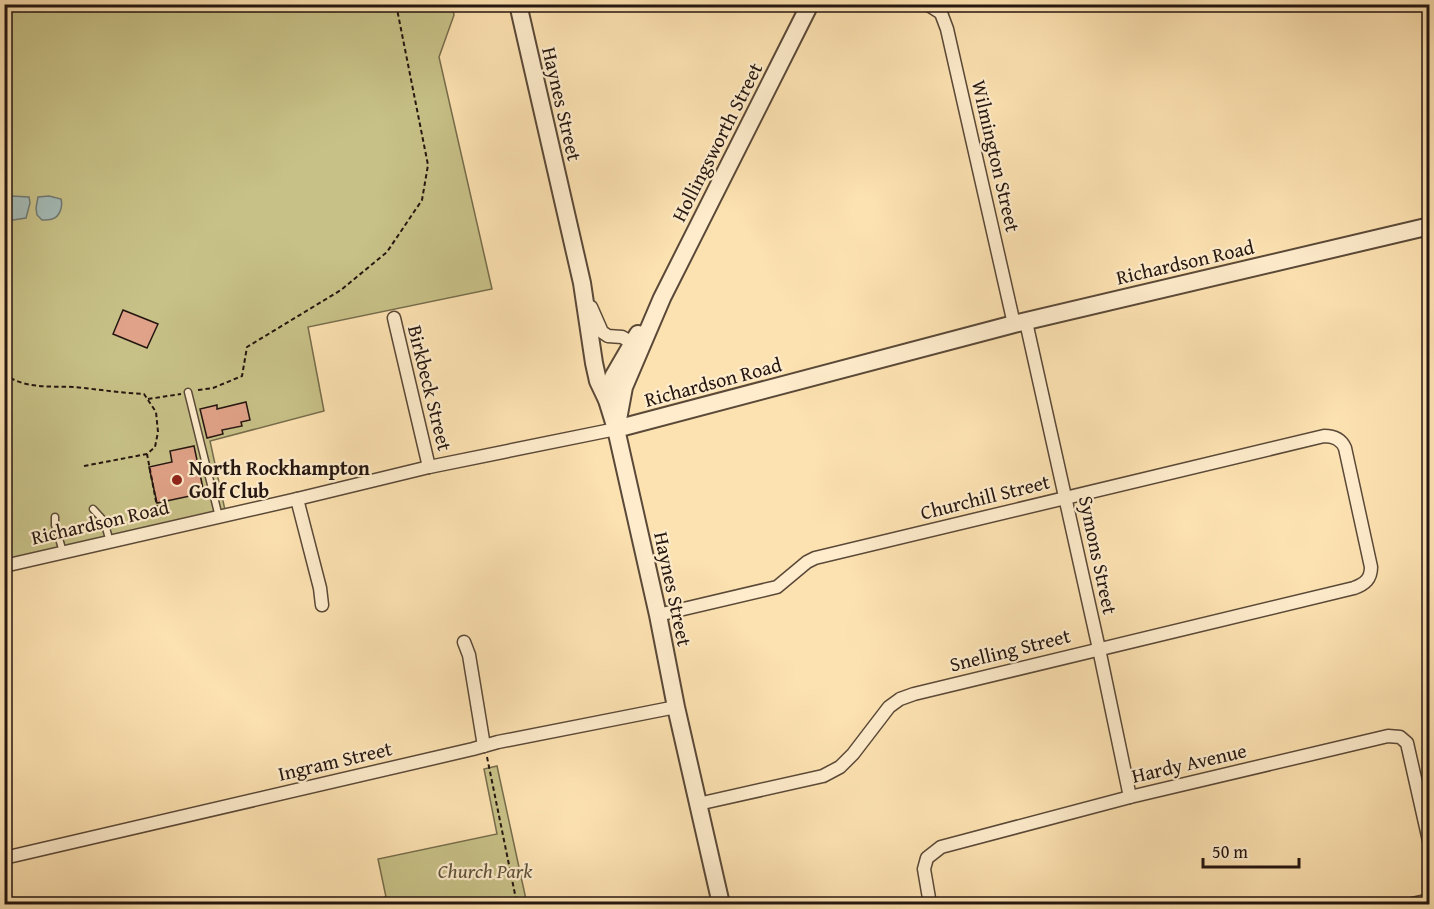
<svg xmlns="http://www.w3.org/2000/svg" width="1434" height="909" font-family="'Gentium Book Plus',serif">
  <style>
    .green { fill: #c7c187; stroke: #766c4c; stroke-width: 1.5 }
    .water { fill: #a4bbb7; stroke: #717974; stroke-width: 1.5 }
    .building { fill: #e0a288; stroke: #241610; stroke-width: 1.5 }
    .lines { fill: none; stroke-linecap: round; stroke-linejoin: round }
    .service-casing { stroke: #5a4938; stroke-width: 9 }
    .minor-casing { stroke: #5a4938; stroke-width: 15 }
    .tertiary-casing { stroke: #5a4938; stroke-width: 20 }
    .path { stroke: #241610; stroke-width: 2; stroke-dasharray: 4.5 3; stroke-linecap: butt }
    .service { stroke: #feeccc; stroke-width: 6 }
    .minor { stroke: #feeccc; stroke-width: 12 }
    .tertiary { stroke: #feeccc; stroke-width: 16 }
    .poi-dot { fill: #8f2418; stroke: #feeccc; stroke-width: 2 }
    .labels { text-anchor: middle; stroke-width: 4.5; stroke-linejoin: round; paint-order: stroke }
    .street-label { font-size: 20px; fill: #241610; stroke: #feeccc }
    .poi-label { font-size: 20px; font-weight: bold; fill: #241610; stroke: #feeccc; text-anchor: start }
    .park-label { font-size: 20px; font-style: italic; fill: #5d523a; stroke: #feeccc }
  </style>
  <rect width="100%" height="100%" fill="#fde2b1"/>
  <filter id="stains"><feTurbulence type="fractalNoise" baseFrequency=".00333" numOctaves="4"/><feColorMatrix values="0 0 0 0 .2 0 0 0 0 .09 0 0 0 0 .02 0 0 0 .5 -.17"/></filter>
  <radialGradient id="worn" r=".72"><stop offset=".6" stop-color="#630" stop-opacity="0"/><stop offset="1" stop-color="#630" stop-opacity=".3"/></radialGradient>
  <g class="green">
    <path d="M4,5h448l2,10 -15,42 53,232 -184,38 16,84 -114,30 15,69 -220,50z"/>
    <path d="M497,766l30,138h-172l31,-7 -8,-38 119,-25 -13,-65z"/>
  </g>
  <g class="water">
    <path d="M11,196l18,1 1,6 -4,15 -13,2 -5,-1 -3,-4v-7z"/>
    <path d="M49,196l12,3c2,7 -1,18 -9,20 -3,1 -6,1 -10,1l-5,-5 -1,-7 2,-11z"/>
  </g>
  <g class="building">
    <path d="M123,310l35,14 -11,24 -34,-14z"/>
    <path d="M246,402l4,18 -9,2 1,4 -20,4 1,4 -16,4 -7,-29 17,-4v4z"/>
    <path d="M194,446l10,47 -47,10 -8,-36 23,-5 -2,-11z"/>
  </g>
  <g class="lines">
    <defs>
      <g id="service">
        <path d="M188,392l31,125"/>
        <path d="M93,509l11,12 6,21"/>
        <path d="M55,517v8l8,27"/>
      </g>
      <g id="minor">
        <path d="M927,4l14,9 6,16 67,295"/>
        <path d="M591,307l11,25 6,4 14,1 16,9"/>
        <path d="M394,318l35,149"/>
        <path d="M1026,322l73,327 31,148"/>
        <path d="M297,499l23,89 2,17"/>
        <path d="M4,566l293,-67 132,-32 187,-38"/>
        <path d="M658,615l119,-28 30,-25 8,-4 509,-122c10,0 17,3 21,12l26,119c0,12 -6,17 -17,21l-440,106 -14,5 -11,8 -36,47 -13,13 -17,9 -125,28"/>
        <path d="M464,642l5,13 15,91"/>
        <path d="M4,858l469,-109 25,-7 178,-35"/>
        <path d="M930,904l-6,-35 3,-11 14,-11 189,-50 258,-61 12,1 7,6 23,102"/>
        <path d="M1412,904l18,-4"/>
      </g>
      <g id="tertiary">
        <path d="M518,4l64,279 12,80 4,18 9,19 9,29 42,186 18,92 45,197"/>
        <path d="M607,400l6,-23 25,-43"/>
        <path d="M617,425l7,-38 38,-89 148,-294"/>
        <path d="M616,429l398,-105 416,-98"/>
      </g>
    </defs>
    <use href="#service" class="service-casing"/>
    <use href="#minor" class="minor-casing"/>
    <use href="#tertiary" class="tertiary-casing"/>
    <g class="path">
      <path d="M4,374c21,15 45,12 69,13 24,2 47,6 71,7l12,18 2,20 -3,15 -8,7 12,63"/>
      <path d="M198,390l15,-2 29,-12 5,-29 94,-57 46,-38 35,-52 6,-35 -32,-161"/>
      <path d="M148,399l33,-5"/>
      <path d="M84,466l63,-12"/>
      <path d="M487,757l30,147"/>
    </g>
    <use href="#service" class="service"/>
    <use href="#minor" class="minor"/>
    <use href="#tertiary" class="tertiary"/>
  </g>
  <circle class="poi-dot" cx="177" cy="480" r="6"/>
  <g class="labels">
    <g class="street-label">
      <text transform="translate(562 104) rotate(77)" y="7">Haynes Street</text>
      <text transform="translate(717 142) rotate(-63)" y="7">Hollingsworth Street</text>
      <text transform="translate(996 156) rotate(77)" y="7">Wilmington Street</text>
      <text transform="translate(1185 262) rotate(-13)" y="7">Richardson Road</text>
      <text transform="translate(713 382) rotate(-15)" y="7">Richardson Road</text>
      <text transform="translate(430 388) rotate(76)" y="7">Birkbeck Street</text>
      <text transform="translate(985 497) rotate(-14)" y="7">Churchill Street</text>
      <text transform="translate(100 522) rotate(-13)" y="7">Richardson Road</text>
      <text transform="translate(1098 555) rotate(78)" y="7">Symons Street</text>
      <text transform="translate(673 589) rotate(78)" y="7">Haynes Street</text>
      <text transform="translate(1010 650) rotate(-14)" y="7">Snelling Street</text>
      <text transform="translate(335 761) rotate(-13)" y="7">Ingram Street</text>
      <text transform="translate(1189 763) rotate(-13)" y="7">Hardy Avenue</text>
    </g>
    <g class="poi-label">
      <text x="189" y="475">North Rockhampton<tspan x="189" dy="23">Golf Club</tspan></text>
    </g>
    <g class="park-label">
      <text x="485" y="878">Church Park</text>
    </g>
  </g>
  <rect width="1434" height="909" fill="none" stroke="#fde2b1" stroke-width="24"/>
  <rect x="6" y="6" width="1422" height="897" fill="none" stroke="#241610" stroke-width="3"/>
  <rect x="12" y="12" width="1410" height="885" fill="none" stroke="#241610" stroke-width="1.5"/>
  <path d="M1203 858v9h96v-9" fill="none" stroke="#241610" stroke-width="3"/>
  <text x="1212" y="858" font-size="18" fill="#241610" stroke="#feeccc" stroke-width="4.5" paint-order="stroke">50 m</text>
  <rect width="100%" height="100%" filter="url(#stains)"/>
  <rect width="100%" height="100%" fill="url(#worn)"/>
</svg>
